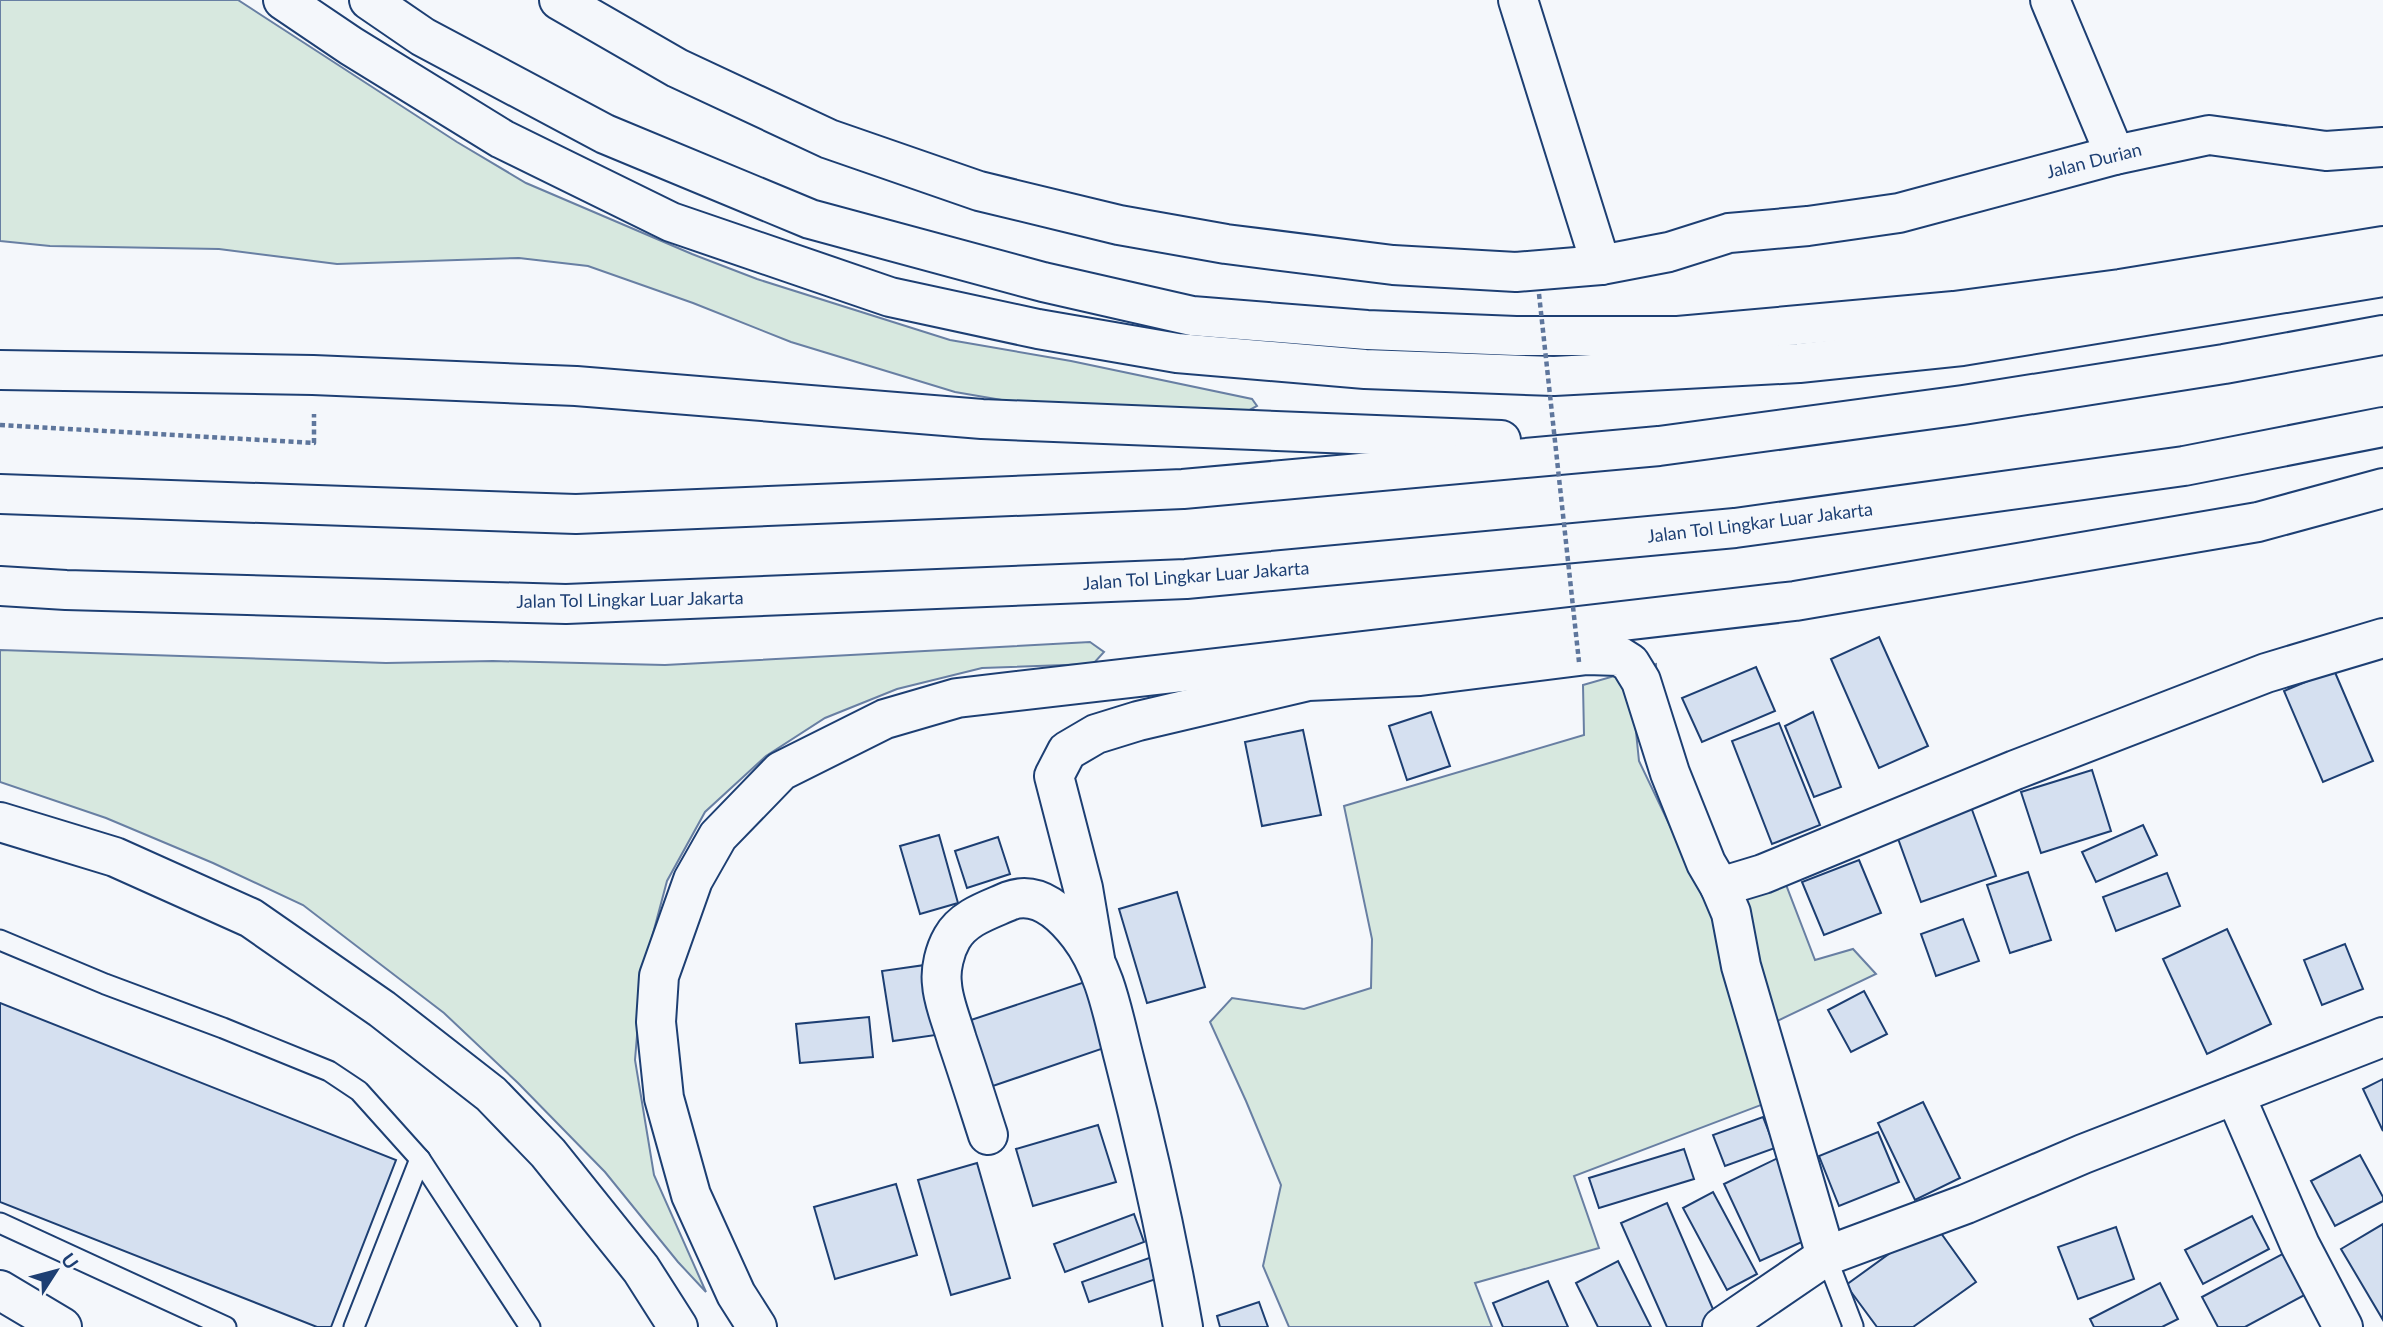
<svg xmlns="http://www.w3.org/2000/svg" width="2383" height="1327" font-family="Lato,sans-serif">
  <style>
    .green { fill: #d7e8df; stroke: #687fa3; stroke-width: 2 }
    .building { fill: #d5e0f0; stroke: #1d3f73; stroke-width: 2 }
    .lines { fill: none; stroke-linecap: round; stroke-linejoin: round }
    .service-casing { stroke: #1d3f73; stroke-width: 23 }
    .minor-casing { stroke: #1d3f73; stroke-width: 42 }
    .motorway-casing { stroke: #1d3f73; stroke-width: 42 }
    .path { stroke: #5e769c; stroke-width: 4.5; stroke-dasharray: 5 3.5; stroke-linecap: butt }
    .service { stroke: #f4f7fb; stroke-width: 19 }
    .minor { stroke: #f4f7fb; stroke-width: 38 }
    .motorway { stroke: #f4f7fb; stroke-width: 38 }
    .path-bridge { stroke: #5e769c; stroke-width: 4.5; stroke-dasharray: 5 3.5; stroke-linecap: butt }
    .labels { text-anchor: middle; stroke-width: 5; stroke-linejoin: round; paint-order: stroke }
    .street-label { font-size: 18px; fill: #1d3f73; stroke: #f4f7fb }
  </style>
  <rect width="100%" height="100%" fill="#f4f7fb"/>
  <g class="green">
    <path d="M0,0h238l219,142 69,41 166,71 65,25 193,61 121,21 181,38 5,7 -11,6 -197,-4 -94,-16 -164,-50 -98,-39 -105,-37 -69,-8 -182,6 -118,-15 -169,-3 -50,-5z"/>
    <path d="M1090,642l14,10 -11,12 -111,4 -85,21 -72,29 -59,38 -61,56 -38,69 -25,94 -7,85 19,115 52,117 -28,-30 -73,-90 -87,-89 -74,-70 -141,-108 -90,-42 -107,-45 -106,-36v-132l386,13 107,-2 172,4z"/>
    <path d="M1656,664l2,47 -23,11 4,39 72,151 72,-35 32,83 38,-11 23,25 -120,57 26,66 -208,79 25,72 -124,35 17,44h-203l-26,-61 18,-81 -35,-84 -36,-79 22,-24 72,11 67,-21 1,-49 -28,-133 240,-71 -1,-50z"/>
  </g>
  <g class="building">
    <path d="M1879,637l49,109 -49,22 -48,-109z"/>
    <path d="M1756,667l19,44 -73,31 -20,-44z"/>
    <path d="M2334,670l39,91 -50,21 -39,-91z"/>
    <path d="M1431,712l19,54 -43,14 -18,-54z"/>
    <path d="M1813,712l28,75 -27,10 -29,-71z"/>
    <path d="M1779,723l41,102 -48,19 -40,-103z"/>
    <path d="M1303,730l18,85 -59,11 -17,-84z"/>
    <path d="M2092,770l19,61 -70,22 -20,-61z"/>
    <path d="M1971,807l25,69 -75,26 -25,-69z"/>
    <path d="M2143,825l14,30 -61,27 -14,-30z"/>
    <path d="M939,835l19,68 -38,11 -20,-68z"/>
    <path d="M998,837l12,37 -43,14 -12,-37z"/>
    <path d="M1859,860l22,53 -57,22 -22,-53z"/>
    <path d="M2028,872l23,68 -41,13 -23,-68z"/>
    <path d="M2167,873l13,33 -64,25 -13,-34z"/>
    <path d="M1177,892l28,95 -58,16 -28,-94z"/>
    <path d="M1963,919l16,42 -43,15 -15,-42z"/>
    <path d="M2227,929l44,95 -64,30 -44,-95z"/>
    <path d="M2345,944l18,45 -41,16 -18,-45z"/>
    <path d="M925,965l11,70 -43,6 -11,-70z"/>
    <path d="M1088,981l22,65 -126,43 -22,-66z"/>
    <path d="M1864,991l23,43 -36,18 -23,-42z"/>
    <path d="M0,1003l396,157 -65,167h-14l-317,-125z"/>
    <path d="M869,1017l4,40 -73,6 -4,-39z"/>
    <path d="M2383,1079v52l-20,-42z"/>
    <path d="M1923,1102l37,76 -45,22 -37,-77z"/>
    <path d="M1763,1117l12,31 -50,18 -12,-31z"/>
    <path d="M1098,1125l18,57 -83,24 -17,-57z"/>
    <path d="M1878,1132l21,50 -60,24 -20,-50z"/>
    <path d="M1684,1149l10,30 -95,29 -10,-30z"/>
    <path d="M2360,1155l23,42v4l-48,25 -24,-45z"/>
    <path d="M1780,1157l37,78 -57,26 -36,-77z"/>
    <path d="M977,1163l33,115 -59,17 -33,-115z"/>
    <path d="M896,1184l21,71 -82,24 -21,-72z"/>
    <path d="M1713,1192l44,82 -30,16 -44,-82z"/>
    <path d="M1667,1203l52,120 -8,4h-44l-46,-104z"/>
    <path d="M1134,1214l10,28 -79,30 -11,-28z"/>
    <path d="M2252,1216l17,33 -66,35 -18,-34z"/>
    <path d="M1933,1222l43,60 -63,45h-36l-31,-42z"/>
    <path d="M2383,1224v96l-42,-71z"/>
    <path d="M2116,1227l18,52 -56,20 -20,-52z"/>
    <path d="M2290,1250l22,41 -67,36h-27l-16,-30z"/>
    <path d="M1152,1257l7,21 -70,24 -7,-20z"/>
    <path d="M1618,1261l33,66h-53l-22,-44z"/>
    <path d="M1548,1281l20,46h-65l-10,-24z"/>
    <path d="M2160,1283l18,36 -16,8h-68l-4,-8z"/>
    <path d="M1259,1302l9,25h-48l-3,-11z"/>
  </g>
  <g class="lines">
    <defs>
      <g id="service">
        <path d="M0,940l105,44 118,44 106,43 30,20 61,68 110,168"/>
        <path d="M0,1223l226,104"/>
        <path d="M1826,1256l27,70 -1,1"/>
        <path d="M354,1327l66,-168"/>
      </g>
      <g id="minor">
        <path d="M559,0l118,68 152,71 150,52 140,34 107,19 167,21 123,7 85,-7 68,-13 60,-19 79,-7 91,-13 216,-58 94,-20 117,16 57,-4"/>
        <path d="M1518,0l83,265"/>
        <path d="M2050,0l65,155"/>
        <path d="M1095,959l-12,-71 -29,-112 13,-25 29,-17 42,-13 170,-40 112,-5 167,-21 32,1 11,7 11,18 29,92 36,90 14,24"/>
        <path d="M2235,1095l65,150 43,82"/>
        <path d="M988,1135c-10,-31 -20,-63 -31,-95 -5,-18 -14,-38 -15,-56 -2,-15 3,-34 10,-46 12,-21 37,-28 57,-37 29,-11 53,12 70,34 27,35 34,81 45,123 23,89 43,179 59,269"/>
        <path d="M1826,1256l-85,-290 -10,-53 -11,-26 43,-13 252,-104 251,-97 117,-35"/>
        <path d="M0,1290l62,37"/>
        <path d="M1722,1327l104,-71 140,-52 117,-50 300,-117"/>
      </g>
      <g id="motorway">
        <path d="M283,0l68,46 151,93 169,83 219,75 148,32 139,24 188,16 189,7 245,-13 163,-17 421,-69"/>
        <path d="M369,0l54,37 182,97 205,85 233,63 149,34 175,14 149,6h162l276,-25 166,-22 263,-43"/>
        <path d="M0,370l313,5 263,11 406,33 519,21"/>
        <path d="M0,494l576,20 607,-25 476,-43 304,-41 261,-41 159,-29"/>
        <path d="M0,586l66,4 500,14 620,-25 549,-51 449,-62 199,-39"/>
        <path d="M0,822l115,35 136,61 131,91 109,85 57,59 93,116 37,58"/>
        <path d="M757,1327l-21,-33 -45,-99 -27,-97 -8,-76 3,-46 34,-96 25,-44 63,-65 104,-52 72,-21 838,-97 463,-79 125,-34"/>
      </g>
    </defs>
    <use href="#service" class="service-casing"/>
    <use href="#minor" class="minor-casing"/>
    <use href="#motorway" class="motorway-casing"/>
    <path class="path" d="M0,425l314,18v-29"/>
    <use href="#service" class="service"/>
    <use href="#minor" class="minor"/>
    <use href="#motorway" class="motorway"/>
    <path class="path-bridge" d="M1539,294l40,368"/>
  </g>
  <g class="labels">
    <g class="street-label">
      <text transform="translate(2094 161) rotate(-14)" y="6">Jalan Durian</text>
      <text transform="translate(1760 523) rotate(-7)" y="6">Jalan Tol Lingkar Luar Jakarta</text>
      <text transform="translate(1196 576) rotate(-4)" y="6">Jalan Tol Lingkar Luar Jakarta</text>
      <text transform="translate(630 600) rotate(-1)" y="6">Jalan Tol Lingkar Luar Jakarta</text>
    </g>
  </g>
  <g transform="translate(56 1271) rotate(54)" stroke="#f4f7fb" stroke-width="5" paint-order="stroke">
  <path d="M0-5L12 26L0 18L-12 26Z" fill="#1d3f73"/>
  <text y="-10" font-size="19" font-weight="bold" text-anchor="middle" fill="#1d3f73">U</text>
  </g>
</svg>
